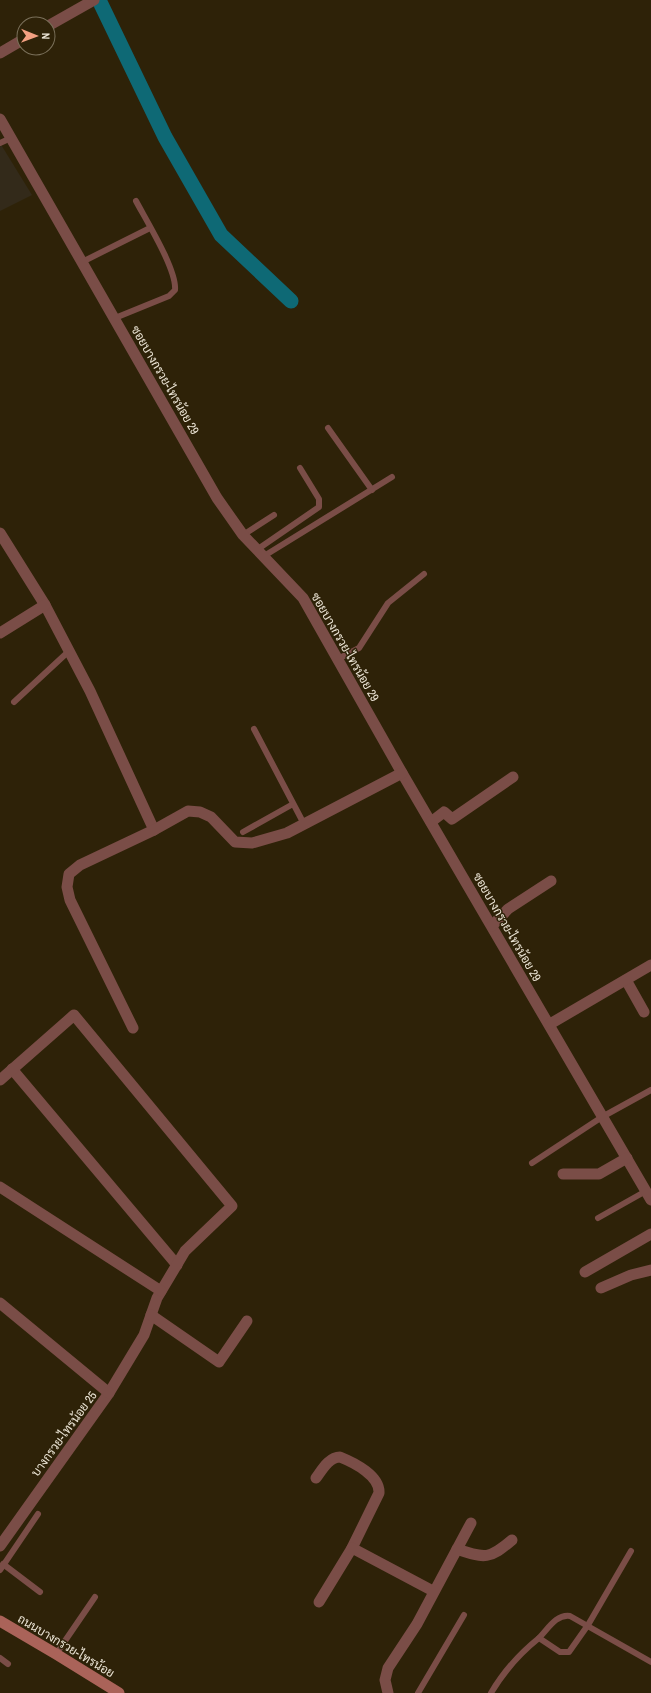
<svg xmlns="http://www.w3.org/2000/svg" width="651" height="1693" font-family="'Archivo Narrow',Sarabun,sans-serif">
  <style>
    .education { fill: #332a1a }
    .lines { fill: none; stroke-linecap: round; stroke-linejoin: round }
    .canal { stroke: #0e6975; stroke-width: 15 }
    .service { stroke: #7a4d47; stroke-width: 6 }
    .minor { stroke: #7a4d47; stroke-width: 11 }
    .secondary { stroke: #aa6359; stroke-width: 11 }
    .labels { text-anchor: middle; stroke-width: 3; stroke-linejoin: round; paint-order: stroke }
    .street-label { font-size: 12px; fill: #ece5d6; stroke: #2e2208 }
  </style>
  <rect width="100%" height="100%" fill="#2e2208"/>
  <path class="education" d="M0,143l32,52 -32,16z"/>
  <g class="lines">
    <path class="canal" d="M99,0l66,137 56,98 70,66"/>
    <g class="service">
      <path d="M0,143l11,-5"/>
      <path d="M82,262l68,-34"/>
      <path d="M115,318l54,-22 6,-6c2,-20 -29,-70 -39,-89"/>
      <path d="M328,428l44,62"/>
      <path d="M243,535l31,-20"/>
      <path d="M258,549l61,-42v-8l-19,-31"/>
      <path d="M264,556l128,-79"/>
      <path d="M338,659l21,-11 29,-45 36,-29"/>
      <path d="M14,702l55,-51"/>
      <path d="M254,729l50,95"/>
      <path d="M243,832l50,-28"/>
      <path d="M532,1163l70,-46 49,-27"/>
      <path d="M598,1218l48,-27"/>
      <path d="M3,1564l37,28"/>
      <path d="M0,1570l38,-56"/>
      <path d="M539,1638c9,-9 17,-24 31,-22l81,46"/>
      <path d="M56,1654l39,-57"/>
      <path d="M0,1658l8,6"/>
      <path d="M418,1693l46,-78"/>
      <path d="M491,1693c13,-22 28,-39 48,-55l21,14h9l19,-27 43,-74"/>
    </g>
    <g class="minor">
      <path d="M48,26l46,-26"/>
      <path d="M0,53l24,-14"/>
      <path d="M0,119l217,379 26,37 60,63 99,175 249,427"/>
      <path d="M0,533l45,72 45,86 64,139"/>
      <path d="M0,633l45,-28"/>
      <path d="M431,822l13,-10 8,7 61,-42"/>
      <path d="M492,926l16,-17 43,-28"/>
      <path d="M626,980l18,32"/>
      <path d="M550,1024l101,-59"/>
      <path d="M133,1028l-63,-128 -3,-13 2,-13 11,-9 74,-35 34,-19 12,1 11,5 24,25 17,1 35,-10 115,-60"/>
      <path d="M12,1069l165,196"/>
      <path d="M0,1080l74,-65 158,191 -47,45 -28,47 -13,37 -35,58 -109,153"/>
      <path d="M563,1174h36l28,-16"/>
      <path d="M0,1187l161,104"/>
      <path d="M585,1272l66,-38"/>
      <path d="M601,1288l30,-13 20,-5"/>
      <path d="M0,1303l109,90"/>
      <path d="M151,1315l68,47 28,-41"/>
      <path d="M316,1478c6,-8 13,-21 24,-21 15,6 40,19 39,36l-27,55"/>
      <path d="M457,1549c28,10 33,10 55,-9"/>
      <path d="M319,1602l33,-54 81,43"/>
      <path d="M388,1693l-3,-13 3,-12 29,-44 54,-101"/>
    </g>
    <path class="secondary" d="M0,1621l56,33 63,39"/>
  </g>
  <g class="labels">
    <g class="street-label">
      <text transform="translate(165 380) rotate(60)" y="4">ซอยบางกรวย-ไทรน้อย 29</text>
      <text transform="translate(345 647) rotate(60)" y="4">ซอยบางกรวย-ไทรน้อย 29</text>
      <text transform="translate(507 927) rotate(60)" y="4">ซอยบางกรวย-ไทรน้อย 29</text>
      <text transform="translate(64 1434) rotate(-54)" y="4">บางกรวย-ไทรน้อย 25</text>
      <text transform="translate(66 1646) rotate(31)" y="4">ถนนบางกรวย-ไทรน้อย</text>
    </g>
  </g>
  <g transform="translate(36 36) rotate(91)"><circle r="19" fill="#2e2208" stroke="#7a705a"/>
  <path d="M0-3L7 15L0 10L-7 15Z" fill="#f3a082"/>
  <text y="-6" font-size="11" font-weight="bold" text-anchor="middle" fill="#ece5d6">N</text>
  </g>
</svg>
